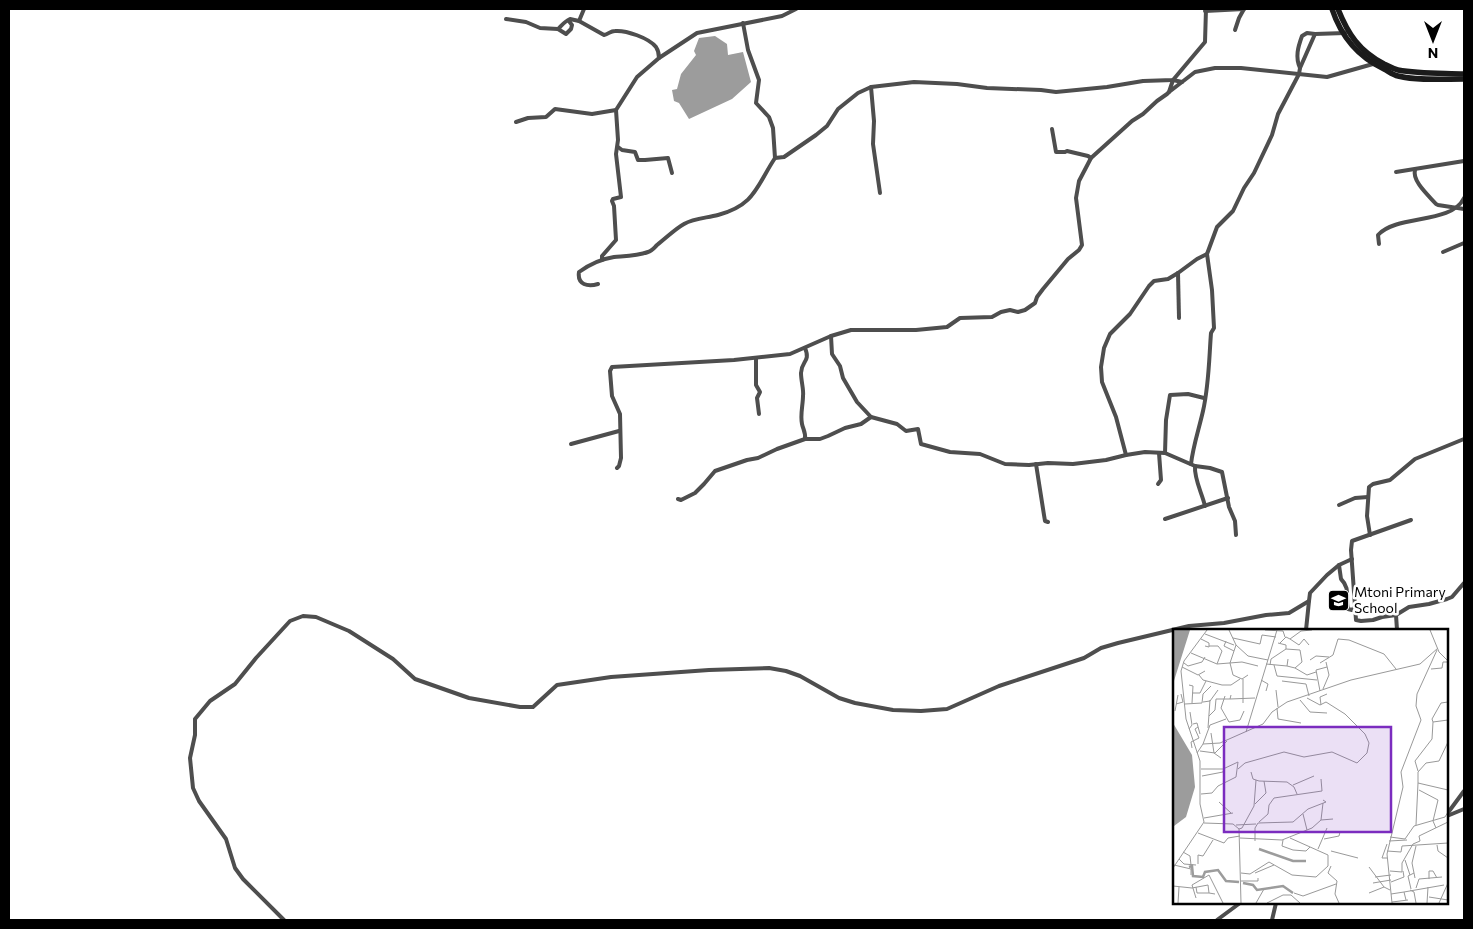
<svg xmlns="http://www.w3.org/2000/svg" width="1473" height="929" font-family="Commissioner,sans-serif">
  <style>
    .water { fill: #9c9c9c }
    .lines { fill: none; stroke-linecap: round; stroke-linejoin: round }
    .street { stroke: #4e4e4e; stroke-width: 4 }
    .secondary { stroke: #1b1b1b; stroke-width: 5.5 }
    .labels { text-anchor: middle; stroke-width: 5; stroke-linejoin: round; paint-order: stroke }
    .poi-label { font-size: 14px; fill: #000; stroke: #fff; text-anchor: start }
    .inset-river { fill: none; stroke: #9c9c9c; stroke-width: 2.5 }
    .inset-road { fill: none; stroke: #999; stroke-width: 1 }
    .view { fill: #7b2cbf; fill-opacity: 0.15; stroke: #7b2cbf; stroke-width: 2.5 }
    .inset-edge { fill: none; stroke: #000; stroke-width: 2.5 }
  </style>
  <rect width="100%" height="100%" fill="#fff"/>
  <path class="water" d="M715,36l12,8 1,11 15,-3 8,30 -19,17 -43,20 -10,-16 -5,-2 -2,-11 5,-1 4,-15 15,-19 -2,-4 5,-13z"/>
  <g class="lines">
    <g class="street">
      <path d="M1205,11l39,-2"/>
      <path d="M506,19l20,3 14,6 18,1"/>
      <path d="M568,20l4,5 -1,4 -5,5 -8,-5c4,-4 7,-8 12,-10l9,2 5,-12"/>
      <path d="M579,21l25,14c5,-1 6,-4 11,-4 11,-1 34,7 41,16 2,3 3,7 3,11"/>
      <path d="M743,23l5,27 11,30 -3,23 13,14 4,11 2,30"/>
      <path d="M1235,30l4,-12 5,-9"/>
      <path d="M1300,68c-5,-11 -2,-21 2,-32l5,-3 8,1"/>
      <path d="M871,87l3,34 -1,23 7,49"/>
      <path d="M1169,92l26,-20 20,-4h26l86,9 46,-13"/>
      <path d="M516,122l12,-4 18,-1 9,-8 37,5 24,-4 21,-33 22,-19 38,-25 85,-17 14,-7"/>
      <path d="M1052,129l4,23h9l2,-1 21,5 3,2"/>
      <path d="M618,147l4,3 13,2 3,8h7l23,-2 4,15"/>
      <path d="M1415,170c-3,11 13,25 21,34l2,1 26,4"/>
      <path d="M1396,172l68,-11"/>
      <path d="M1379,244l-1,-9c19,-21 73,-10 86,-37"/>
      <path d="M1443,252l21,-9"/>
      <path d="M602,260v-4l14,-16 -2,-34 -2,-5 1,-2 8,-2 -5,-43 2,-14 -2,-30"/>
      <path d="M1178,273l1,45"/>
      <path d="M598,284c-10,3 -21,1 -19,-12 11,-8 22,-13 35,-15 12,-1 23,-1 34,-5 4,-1 6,-4 9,-7 9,-7 18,-16 27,-21 10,-6 23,-6 34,-9 37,-10 38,-28 57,-57l9,-1 32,-22 11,-9 11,-17 20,-16 13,-6 43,-5 43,2 30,4 54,2 15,2 51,-5 36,-6 30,-1 32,-38 1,-33"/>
      <path d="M831,336l1,18 8,12 3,12 14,24 14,15 26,7 9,7 12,-2 3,15 29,8 30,2 25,10 24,1 19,-2 25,1 33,-4 20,-5 19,-3 20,1 30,13 15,2 12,4 7,35 6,14 1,14"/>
      <path d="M805,348c6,14 -4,13 -4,25 0,8 3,17 2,23 0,9 -3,19 -1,28 1,5 4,9 3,15"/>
      <path d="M756,358v27l4,7 -3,6 2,16"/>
      <path d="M571,444l48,-13"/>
      <path d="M1165,453l1,-33 4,-25 18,-1 16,4"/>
      <path d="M1126,455l-10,-38 -14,-35 -1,-15 3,-19 6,-14 20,-20 19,-28 5,-5 14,-2 10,-6 19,-14 10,-5"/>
      <path d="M1036,464l8,51 1,6 3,1"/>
      <path d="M1191,464c2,-18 8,-35 12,-53 6,-26 6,-52 8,-78l3,-5 -2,-38 -5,-36 10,-27 16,-16 11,-23 10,-15 18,-38 6,-21 21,-40 1,-6 15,-34 30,-1"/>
      <path d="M1195,466c-1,13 7,27 10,40"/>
      <path d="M617,468l2,-2 2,-8 -1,-44 -8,-18 -2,-25 2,-4 122,-7 56,-6 41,-18 20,-6h65l31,-3 13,-9 32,-1 9,-5 9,-2 8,2 7,-2 10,-7 2,-6 6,-8 25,-30 11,-9 3,-5 -6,-47 3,-17 12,-23 41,-37 11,-7 14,-13 10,-7 2,-2 4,-12 9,2"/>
      <path d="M1158,484l3,-4 -2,-27"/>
      <path d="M678,499l3,1 14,-7 9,-9 11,-13 32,-11 11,-2 19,-9 28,-10h15l8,-3 17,-8 16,-4 10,-7"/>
      <path d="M1339,505l16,-7 13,-1"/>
      <path d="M1165,519l63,-21"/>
      <path d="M1411,520l-59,21 -1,9 5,70 5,1 12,-1 9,-3 14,-2 13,-8 20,-3 18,-5 5,-2 12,-14"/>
      <path d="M1370,535l-3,-19 2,-29 4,-3 17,-4 25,-21 49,-20"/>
      <path d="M1339,565l2,14c10,10 4,18 7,30l4,1 3,-3"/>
      <path d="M1396,615l1,15"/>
      <path d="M1306,630l3,-29"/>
      <path d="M1447,814l17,-23"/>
      <path d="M1447,816l17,-7"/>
      <path d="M284,920l-41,-41 -8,-11 -9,-29 -27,-38 -6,-13 -3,-30 5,-23v-16l15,-18 25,-17 21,-26 34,-37 13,-5 13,1 33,14 44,28 22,20 54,19 51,9h13l24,-22 54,-8 98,-7 60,-2 17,3 14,5 39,22 16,5 38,7 28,1 26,-2 52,-23 85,-28 17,-10 17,-5 71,-17 35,-3 42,-8 23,-2 20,-12 1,-8 17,-18 12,-10 13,-6"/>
      <path d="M1217,920l23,-17"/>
      <path d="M1272,920l4,-17"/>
    </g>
    <g class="secondary">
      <path d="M1332,9c9,27 26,48 52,60 4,2 9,6 14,7 21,5 45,3 66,3"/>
      <path d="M1338,9c10,25 21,42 46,55 5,2 9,5 14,6 22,4 45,3 66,4"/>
    </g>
  </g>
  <defs>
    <symbol id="school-square" viewBox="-11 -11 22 22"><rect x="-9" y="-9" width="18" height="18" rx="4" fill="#000" stroke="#fff"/><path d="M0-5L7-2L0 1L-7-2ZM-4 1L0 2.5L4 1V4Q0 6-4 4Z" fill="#fff"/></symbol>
  </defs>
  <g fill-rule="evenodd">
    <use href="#school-square" x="1326" y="588" width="25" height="25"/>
  </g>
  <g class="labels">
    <g class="poi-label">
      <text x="1354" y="597">Mtoni Primary<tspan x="1354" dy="16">School</tspan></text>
    </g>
  </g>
  <g transform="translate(1173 629)">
    <rect width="275" height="275" fill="#fff"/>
    <path d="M0,1h17l-17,54zM0,94l19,32 3,32 -9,30 -12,9z" fill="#9c9c9c"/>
    <path class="inset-river" d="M86,220l34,12h13M16,238l3,-1 1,10 10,1 2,-5 13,-2 8,11 13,1M70,254l10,2 4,5 26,-4 10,7"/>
    <path class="inset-road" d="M56,1l7,15 -6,18 3,12 9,4 6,-4M92,1l18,1 2,6M257,1l9,22 9,9M32,5l29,11M60,9l27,6 2,-9 14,2M28,10l8,4v4l-4,-1M117,10l9,6 5,-6 5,6M53,12l-2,5 10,5M105,14l8,2v4l14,1 2,12 -7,6 -8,-2M107,14l6,-6 4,2 11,-8 11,-1M63,16l12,11 20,4M36,17h9l4,5 -5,13M18,24l26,11 25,-2 16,4M137,31l6,-4 13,1M11,34l4,3 14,-4 3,-5M147,34l13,-8 5,-16 11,1 35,14 12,15M93,35l21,2 1,-7M97,36l1,-6 15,-10M101,36l3,11 40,4M9,38l16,8 7,-4M122,39l12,7 9,-3M258,40l11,-1 1,-6h5M26,46l4,5 19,5h9l9,-6M70,50v24M88,51l7,4 -2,7M109,52l24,3 3,12M16,56l4,1 -1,17M150,60l6,-14 -3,-13M103,61l2,17M147,62l-4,-21 11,-3M19,64h8l6,-12M52,67l-4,12 8,14 11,-2 4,-9M57,70l25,-1M127,71l10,12 17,1M30,73l7,-1 8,-11M275,73l-7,1 -9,16 1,3 15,-2M3,75l7,-2 -2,-8M12,75l17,-1 1,-9 8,-8M148,76l-1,-8 7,-3M104,79l1,11 23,4M2,82l3,-16M36,87l6,-6 1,-11h14l1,-4M20,95l4,-1 3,11M35,99l2,-28M16,100l3,-4 -2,-13M73,103l31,-102M38,104l3,20 7,5M275,113l-9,19 -13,2 -8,9v11l30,7M30,115l7,-19 16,-6M19,119l-1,-6 8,-4 -4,-9 3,-2M27,122l15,2 12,-12M24,124l6,-9 17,-1 43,-19 9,-12 15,-10 64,-22 69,-16 18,-16M28,140h22l15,-7 -2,15 -18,9 -6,7 -11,1M65,140l7,-6 39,-11 20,5 28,-5 25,11 10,-10 2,-10 -4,-9 -20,-20 -19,-12 -6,3 -13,-7M245,142l-3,-10 17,-22 1,-17M78,143l2,7 6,2 28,1 7,5 3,7M29,147l21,-4 1,-4M120,156l21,-9M246,161l19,10 -5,21 3,7M46,173l12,11M82,175l11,-11 -2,-12M130,185l4,16M31,189l29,-5M148,191l2,-17M86,193l9,-8 1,-9 5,-7 48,-7 -1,-12M31,194l29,1 6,5 2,74M63,196l20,-1M243,196l2,-42M66,200l3,-1 12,-22 2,-26M25,204l26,10 4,-5 12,-2M217,208l15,2 9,-13 31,-9 3,-5M67,209l42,2 30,-12 9,-8 12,-1M151,210l15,-3 1,-4M110,211l-1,6 11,4 13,1 4,-4M82,212v-13l3,-5 35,-1 15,-13 18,-7 -3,-2M216,212l18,-1M247,212l-1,-5 29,-14M214,215l-5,14h5M264,216l1,6 10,7M145,220l9,-21M158,222l27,7M214,222l14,1 1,-6 46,-3M10,223l7,4 1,9M6,230l5,5 12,1M232,231l5,15M25,235v-9l5,1 10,-16M1,236l17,4v6M158,237l-3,7 9,8 -2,13 4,9M196,238l15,20M0,239l31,-46 -4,-18v-43l-14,-42 -5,-48 3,-10 23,-31M217,242l12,1v-9l11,-19 7,-3M68,244l9,1 19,-12 23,13 24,2 12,-11v-11l-38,-17M82,244l19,-8M202,248l16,-2M242,249l-3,-15 4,-17M256,250v-8h4l4,7M68,252h17v-3M218,253l13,-5 -1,-6M200,254l18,-3M0,257l19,2 16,-3 1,8 6,1M23,258l1,6h12M243,259l3,-9 23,-2M238,260l-3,-13 6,-3M237,261l4,2 2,11M231,263l40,-7M121,264l9,3 33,-12M196,264l15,-6 6,3M218,265l13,-2 2,8M256,268l19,3M23,269l-4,-13 17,-10 14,28M219,273l16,-2M5,274l1,-16M83,274l8,-14M94,274l16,-8h8l9,8M219,274l-5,-49 16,-67 -2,-15 20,-52 -5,-14 1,-12 20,-44M254,274l1,-16M266,274l9,-20"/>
    <path class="view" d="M51,98h167v105h-167z"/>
    <rect width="275" height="275" class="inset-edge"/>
  </g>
  <rect width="1473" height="929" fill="none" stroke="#000000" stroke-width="20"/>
  <g transform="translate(1433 40) rotate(180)" stroke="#ffffff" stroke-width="4" paint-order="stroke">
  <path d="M0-4L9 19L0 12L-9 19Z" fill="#000000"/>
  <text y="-8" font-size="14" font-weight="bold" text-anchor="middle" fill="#000000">N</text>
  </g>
</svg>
